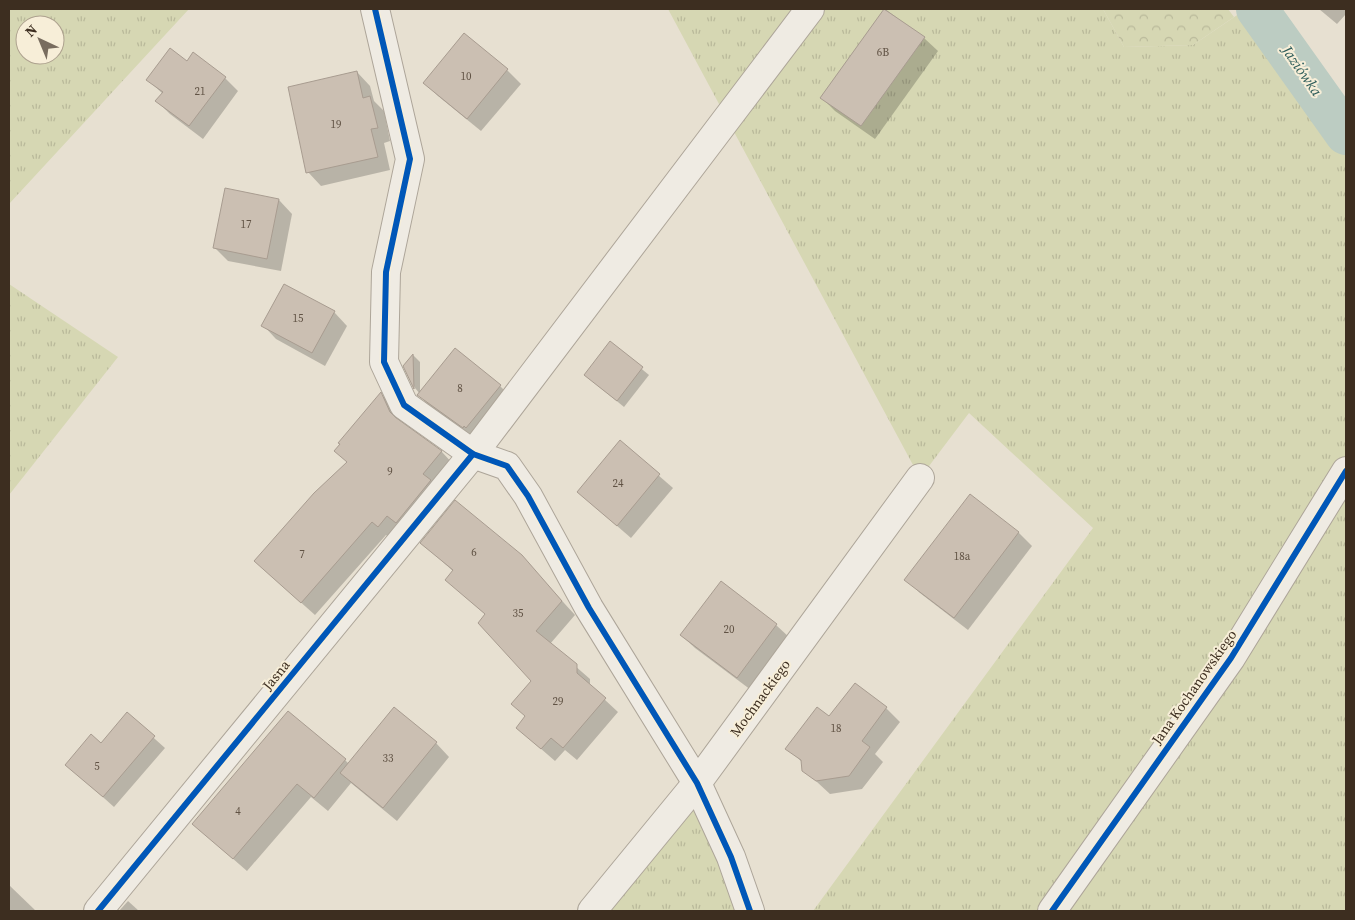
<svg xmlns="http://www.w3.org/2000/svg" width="1355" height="920" font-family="'Source Serif 4',serif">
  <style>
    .grass { fill: url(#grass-tufts); fill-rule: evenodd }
    .forest { fill: url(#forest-crowns) }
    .shadow { fill: #0003 }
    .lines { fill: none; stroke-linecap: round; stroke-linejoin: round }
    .canal { stroke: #bcccc2; stroke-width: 42 }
    .building { fill: #cbbfb2; stroke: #a89c90 }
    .minor-casing { stroke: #ada599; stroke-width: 30 }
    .minor { stroke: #efebe3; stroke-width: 28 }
    .cycleway-casing { stroke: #f7eed8; stroke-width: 9 }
    .cycleway { stroke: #0057b8; stroke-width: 6 }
    .labels { text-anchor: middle; stroke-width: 4; stroke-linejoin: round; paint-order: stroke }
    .number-label { font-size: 11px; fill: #605244 }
    .street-label { font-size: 14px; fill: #3d2e20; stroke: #f7eed8 }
    .water-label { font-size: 15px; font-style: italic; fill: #2f5d5a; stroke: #f7eed8 }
  </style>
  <defs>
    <pattern id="grass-tufts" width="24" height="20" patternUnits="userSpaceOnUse" patternTransform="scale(1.25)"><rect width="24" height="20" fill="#d6d7b3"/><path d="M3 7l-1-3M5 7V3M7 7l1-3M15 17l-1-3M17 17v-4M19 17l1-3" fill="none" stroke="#b9b99a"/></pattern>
    <pattern id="forest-crowns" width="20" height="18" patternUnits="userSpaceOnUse" patternTransform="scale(1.25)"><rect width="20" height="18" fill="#d6d7b3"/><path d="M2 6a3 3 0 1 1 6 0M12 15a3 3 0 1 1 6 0" fill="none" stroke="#b9b99a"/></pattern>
  </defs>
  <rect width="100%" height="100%" fill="#e7e0d1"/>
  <g class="grass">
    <path d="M9,9h180l-180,195zM25,25h30v30h-30z"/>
    <path d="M668,9h435l21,38 69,-2 53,-36h11l89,125v777h-533l280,-383 -124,-115 -49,65z"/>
    <path d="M9,284l109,73 -109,138z"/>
    <path d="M690,771l60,140h-170z"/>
  </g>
  <path class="forest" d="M1103,9h125l6,8 -41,28 -69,2z"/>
  <g class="shadow">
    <path d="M885,9l39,29 14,13 -63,88 -40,-28 -14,-14z"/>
    <path d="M1319,9h27v5l-9,10z"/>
    <path d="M464,35l43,35 14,14 -40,47 -43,-35 -13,-13z"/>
    <path d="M188,63l37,15 13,13 -35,48 -33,-25 -13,-13 6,-7 -15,-14z"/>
    <path d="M357,72l13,14 4,15 10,10 6,30 -6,2 6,27 -69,16 -13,-14z"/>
    <path d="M226,190l53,10 13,14 -11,57 -53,-10 -13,-13z"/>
    <path d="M334,312l13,14 -22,40 -49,-27 -13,-14z"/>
    <path d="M610,343l39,32 -25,32 -39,-32z"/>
    <path d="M413,355l7,7v32l-5,-6 -11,-22z"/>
    <path d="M500,386l13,13 -36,41 -45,-31 -13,-14z"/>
    <path d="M381,394l13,13 8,17 40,28 13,14 -63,73 -6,-4 -71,80 -46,-41 79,-111 -12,-12z"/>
    <path d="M620,442l53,46 -42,50 -53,-46z"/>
    <path d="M970,496l49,37 13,13 -64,84 -48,-37 -14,-14z"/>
    <path d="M422,543l99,13 54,59 -25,29 40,35v7l28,26 -41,48 -12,-10 -10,11 -38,-33 9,-11 7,-36 -47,-66 -39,-35 7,-8z"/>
    <path d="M776,625l14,13 -39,52 -56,-42 -14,-13z"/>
    <path d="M855,684l31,24 14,14 -25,32 8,8 -21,27 -32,5 -26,-24 -1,-7 -16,-15 42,-30z"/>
    <path d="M127,714l38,34 -51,59 -47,-42 34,-21z"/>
    <path d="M436,743l13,14 -52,64 -46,-38 -23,28 -17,-14 -64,74 -54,-47 152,-64 4,4z"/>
    <path d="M9,885l27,26h-27z"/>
    <path d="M128,901l11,10h-20z"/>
  </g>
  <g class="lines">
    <path class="canal" d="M1257,9l89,125"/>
  </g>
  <g class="building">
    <path d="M884,9l41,28 -64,89 -41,-28z"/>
    <path d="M464,33l44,36 -41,50 -44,-36z"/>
    <path d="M170,48l17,13 6,-9 33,25 -37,49 -34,-25 8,-9 -17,-12z"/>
    <path d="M357,71l6,27 7,-2 8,32 -7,1 7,28 -72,16 -18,-86z"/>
    <path d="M225,188l54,11 -12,60 -54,-11z"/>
    <path d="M284,284l51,27 -23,42 -51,-27z"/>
    <path d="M610,341l33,26 -26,34 -33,-26z"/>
    <path d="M455,348l46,37 -35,43 -2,-2 -1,2 -46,-33z"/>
    <path d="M413,354l1,35 -11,-23z"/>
    <path d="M381,392l9,20 5,5 47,34 -19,23 8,6 -35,43 -9,-7 -9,11 -6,-5 -71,81 -47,-42 60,-68 33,-31 -13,-11 6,-7 -2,-1z"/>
    <path d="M620,440l40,34 -43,52 -40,-34z"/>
    <path d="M970,494l49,38 -65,86 -50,-38z"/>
    <path d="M455,500l67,55 40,46 -26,30 41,33v9l29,25 -43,50 -12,-10 -10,11 -25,-21 9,-12 -14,-12 20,-23 -53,-58 7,-9 -40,-34 8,-10 -33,-27z"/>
    <path d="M721,581l56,43 -40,54 -57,-43z"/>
    <path d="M855,683l32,24 -25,34 8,6 -21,29 -33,5 -14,-10 -1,-11 -16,-11 32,-42 12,9z"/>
    <path d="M394,707l43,35 -54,66 -43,-35z"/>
    <path d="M288,711l58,48 -32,39 -17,-14 -64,75 -41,-35z"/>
    <path d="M127,712l28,24 -52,61 -38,-32 26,-31 10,9z"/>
  </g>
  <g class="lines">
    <defs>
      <g id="minor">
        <path d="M375,9l35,150 -24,113 -2,90 20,43 69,49 34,12 21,30 61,112 108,175 34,74 19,54"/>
        <path d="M98,911l375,-457 337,-445"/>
        <path d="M592,911l105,-128 223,-305"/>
        <path d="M1052,911l179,-253 115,-187"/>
      </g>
    </defs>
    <use href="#minor" class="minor-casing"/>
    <use href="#minor" class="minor"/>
    <defs>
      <g id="cycleway">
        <path d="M375,9l35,150 -24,113 -2,90 20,43 69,49 34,12 21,30 61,112 108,175 34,74 19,54"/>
        <path d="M98,911l375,-457"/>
        <path d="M1052,911l179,-253 115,-187"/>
      </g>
    </defs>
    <use href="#cycleway" class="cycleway-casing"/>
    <use href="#cycleway" class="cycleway"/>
  </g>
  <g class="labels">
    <g class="number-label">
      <text x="883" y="56">6B</text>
      <text x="466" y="80">10</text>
      <text x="200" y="95">21</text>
      <text x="336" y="128">19</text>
      <text x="246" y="228">17</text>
      <text x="298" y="322">15</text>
      <text x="460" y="392">8</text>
      <text x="390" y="475">9</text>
      <text x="618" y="487">24</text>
      <text x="474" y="556">6</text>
      <text x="302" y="558">7</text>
      <text x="962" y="560">18a</text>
      <text x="518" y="617">35</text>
      <text x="729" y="633">20</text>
      <text x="558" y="705">29</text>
      <text x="836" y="732">18</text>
      <text x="388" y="762">33</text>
      <text x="97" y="770">5</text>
      <text x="238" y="815">4</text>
    </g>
    <g class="street-label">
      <text transform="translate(276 675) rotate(-51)" y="5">Jasna</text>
      <text transform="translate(1194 687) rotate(-55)" y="5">Jana Kochanowskiego</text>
      <text transform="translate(760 698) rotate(-54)" y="5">Mochnackiego</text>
    </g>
    <g class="water-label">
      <text transform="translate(1302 71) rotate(55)" y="5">Jaziówka</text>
    </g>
  </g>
  <rect width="1355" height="920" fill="none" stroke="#3d2e20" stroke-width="20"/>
  <g transform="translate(40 40) rotate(316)"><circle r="24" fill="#f7eed8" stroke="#ada18e"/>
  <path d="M0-4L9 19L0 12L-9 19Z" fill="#786c5e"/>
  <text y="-8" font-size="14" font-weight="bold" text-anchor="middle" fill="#3d2e20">N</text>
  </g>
</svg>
